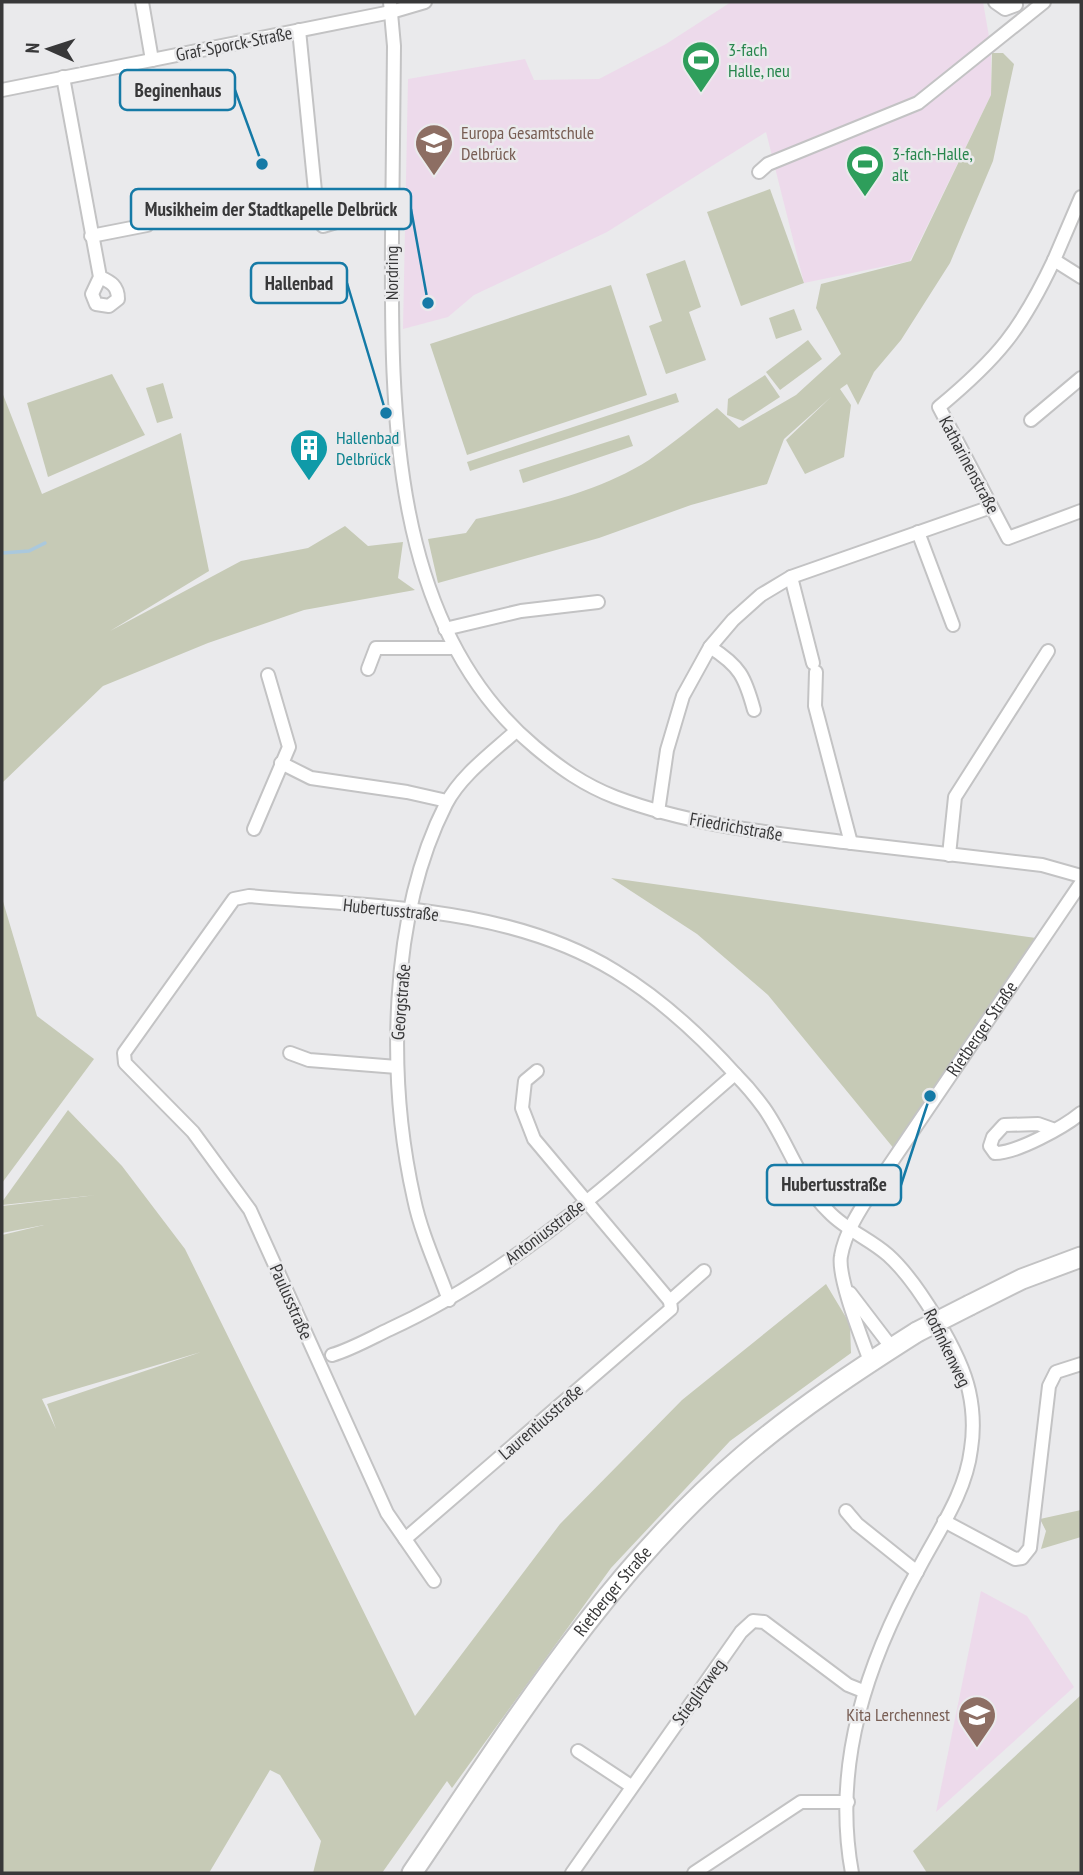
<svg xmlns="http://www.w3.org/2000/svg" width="1083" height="1875" font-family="'PT Sans Narrow',sans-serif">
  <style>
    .education { fill: #eddaeb }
    .green { fill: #c6cab6; fill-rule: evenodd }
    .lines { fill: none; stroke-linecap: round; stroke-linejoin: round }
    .stream { stroke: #aac8dd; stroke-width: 3.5 }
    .minor-casing { stroke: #c3c3c4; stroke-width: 16 }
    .primary-casing { stroke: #c3c3c4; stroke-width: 23 }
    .minor { stroke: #fff; stroke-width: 12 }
    .primary { stroke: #fff; stroke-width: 19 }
    .primary-bridge-casing { stroke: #c3c3c4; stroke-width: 23; stroke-linecap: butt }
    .primary-bridge { stroke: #fff; stroke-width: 19 }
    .labels { text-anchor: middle; stroke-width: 5; stroke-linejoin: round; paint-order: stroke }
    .street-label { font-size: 18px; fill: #383839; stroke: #eaeaec }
    .leisure-label { font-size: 18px; fill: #27864d; stroke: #eaeaec; text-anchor: start }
    .education-label { font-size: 18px; fill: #785e54; stroke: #eaeaec; text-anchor: start }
    .culture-label { font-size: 18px; fill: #0d838f; stroke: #eaeaec; text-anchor: start }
    .leader { fill: none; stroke: #157aa6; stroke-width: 2.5 }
    .callout-dot { fill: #157aa6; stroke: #eaeaec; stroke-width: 2.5 }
    .callout { fill: #eaeaec; stroke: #157aa6; stroke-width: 2.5 }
    .callout-label { font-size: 19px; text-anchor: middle; font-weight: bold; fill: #383839 }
  </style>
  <rect width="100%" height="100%" fill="#eaeaec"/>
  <g class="education">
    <path d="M731,2h252l8,46v47l-81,166 -106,22 -38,-151 -159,100 -133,63 -26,22 -45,12 5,-250 117,-20 9,21 65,-1 67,-35z"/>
    <path d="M981,1591l46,25 47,71 -138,125z"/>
  </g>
  <g class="green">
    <path d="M992,53h11l11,11 -21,97 -43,102 -49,77 -27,32 -16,33 -11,-21 -7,5 11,16 -7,52 -39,17 -19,-34 45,-43 -47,42 -17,45 -76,21 -92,33 -161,45 -10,-44 38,-6 10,-14c58,-13 121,-26 173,-59 23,-16 46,-35 68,-52l22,20 57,-33 45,-41 -25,-46 5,-24 90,-23 80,-166z"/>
    <path d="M770,189l34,94 -63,23 -34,-94z"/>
    <path d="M685,260l16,47 -12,5 17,48 -40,14 -17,-48 13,-5 -16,-47z"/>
    <path d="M611,285l36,110 -180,60 -37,-111z"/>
    <path d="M794,309l8,21 -26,9 -7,-21z"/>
    <path d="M808,340l14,19 -42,31 -14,-18z"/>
    <path d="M112,374l33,61 -97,42 -21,-74z"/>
    <path d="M765,375l15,22 -37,24 -16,-6 1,-16z"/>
    <path d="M163,383l10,35 -16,5 -11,-35z"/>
    <path d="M2,392l40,102 139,-61 28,138 -99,60 131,-70 67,-13 37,-22 23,20 35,-4 -5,36 17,12 -111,20 -96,33 -105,43 -101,97z"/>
    <path d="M676,393l3,9 -209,69 -3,-9z"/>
    <path d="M629,435l4,11 -110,37 -4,-13z"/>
    <path d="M611,878l425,60 -141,212 -127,-155 -71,-61z"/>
    <path d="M2,898l35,118 57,43 -92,124z"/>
    <path d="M68,1110l54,56 63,83 230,467 145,-192 122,-124 144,-116 24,40 1,29 -121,88 -119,127 -159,220 -5,-7 -65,92h-69l8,-32 -41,-66 -10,-5 -61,103h-207v-638l42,-10 -42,8v-27l95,-11 -95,10v-3zM201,1352l-154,52 9,25 -14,-30z"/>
    <path d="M1081,1510v27l-40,12 5,-18 -6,-12z"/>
    <path d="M1081,1695v178h-154l-14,-22z"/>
  </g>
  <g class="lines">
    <path class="stream" d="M2,553l27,-2 16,-8"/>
    <defs>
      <g id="minor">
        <path d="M142,2l10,58"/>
        <path d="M390,2l4,44c-1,64 -1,128 -2,191 -1,173 -2,389 143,510 25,21 49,38 80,50 77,29 156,36 237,46 63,7 127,15 190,22l39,11"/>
        <path d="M995,2l10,7 11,-4"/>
        <path d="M299,30l16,161 8,35 36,-11h34"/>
        <path d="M63,77l37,200 -8,17 4,10 13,2 9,-7c0,-13 -7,-17 -18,-22"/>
        <path d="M2,90l389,-78 34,-10"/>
        <path d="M759,172l9,-8 150,-61 126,-101"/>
        <path d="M91,236l56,-11"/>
        <path d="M1054,260l27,-63"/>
        <path d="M1081,277l-27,-17c-33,70 -56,98 -115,147l69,131 73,-27"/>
        <path d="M1031,420l50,-42"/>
        <path d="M918,532l35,93"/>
        <path d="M791,577l22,86"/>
        <path d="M445,629l76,-18 77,-9"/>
        <path d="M710,647c30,19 35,30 44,63"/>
        <path d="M368,669l8,-21h78"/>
        <path d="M816,672l-1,34 36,137"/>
        <path d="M281,763l30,15 96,14 40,9"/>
        <path d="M658,812l9,-62 16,-54 27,-49 23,-27 28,-25 30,-18 200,-70"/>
        <path d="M254,829l35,-82 -21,-72"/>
        <path d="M949,855l6,-58 93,-146"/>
        <path d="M290,1053l19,7 88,7"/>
        <path d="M537,1071l-12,10 -3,27 12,31 136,162"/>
        <path d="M1055,1130l-17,-6 -34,1 -11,12 -3,9 5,7c22,0 69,-26 86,-40"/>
        <path d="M850,1293l42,55"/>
        <path d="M449,1300c-12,-33 -28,-67 -35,-101 -27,-120 -25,-283 32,-395 15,-29 47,-52 70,-73"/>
        <path d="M332,1355c20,-6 39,-17 58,-26 131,-60 237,-162 345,-255"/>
        <path id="s1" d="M870,1361c-8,-22 -33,-84 -29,-105 4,-24 20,-48 33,-68l207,-305"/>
        <path d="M846,1511l11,13 60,48"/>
        <path d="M944,1521l71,38 7,-1 8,-10 19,-162 7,-14 25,-8"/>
        <path d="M405,1539l266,-230 -1,-8 34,-30"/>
        <path d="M434,1581l-47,-68 -137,-303 -57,-78 -68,-69 -1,-10 110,-154 15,-3c121,11 259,9 366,75 46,28 85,64 121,104 10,10 20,22 28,33 24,34 35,75 65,104 17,18 41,27 59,43 29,26 73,98 81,136 4,18 5,39 2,58 -5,43 -32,81 -52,119 -52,94 -87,196 -67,305"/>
        <path d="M578,1751l53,35"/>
        <path d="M572,1873l169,-241 12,-11 11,1 84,63 15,6"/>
        <path d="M694,1873l107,-71h47"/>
      </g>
      <g id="primary">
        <path d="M970,1305l52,-26 59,-22"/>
        <path id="s2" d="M412,1873c100,-147 195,-302 332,-418 54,-46 113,-85 173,-123"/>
      </g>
    </defs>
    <use href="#minor" class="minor-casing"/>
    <use href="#primary" class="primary-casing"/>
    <use href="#minor" class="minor"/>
    <use href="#primary" class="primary"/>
    <defs>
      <path id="primary-bridge" d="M917,1332l53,-27"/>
    </defs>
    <use href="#primary-bridge" class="primary-bridge-casing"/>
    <use href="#primary-bridge" class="primary-bridge"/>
  </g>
  <defs>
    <symbol id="stadium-pin" viewBox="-11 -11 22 30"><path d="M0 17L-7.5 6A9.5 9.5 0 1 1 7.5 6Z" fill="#2e9e5b" stroke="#eaeaec"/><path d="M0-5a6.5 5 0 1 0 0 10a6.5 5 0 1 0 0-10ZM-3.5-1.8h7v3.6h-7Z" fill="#fff"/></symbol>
    <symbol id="school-pin" viewBox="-11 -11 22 30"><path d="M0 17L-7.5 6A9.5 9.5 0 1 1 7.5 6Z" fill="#8d6e63" stroke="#eaeaec"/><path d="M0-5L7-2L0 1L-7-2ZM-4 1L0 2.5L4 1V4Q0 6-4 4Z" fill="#fff"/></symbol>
    <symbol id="building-pin" viewBox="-11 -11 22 30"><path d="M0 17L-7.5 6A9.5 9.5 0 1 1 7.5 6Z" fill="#0f9aa8" stroke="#eaeaec"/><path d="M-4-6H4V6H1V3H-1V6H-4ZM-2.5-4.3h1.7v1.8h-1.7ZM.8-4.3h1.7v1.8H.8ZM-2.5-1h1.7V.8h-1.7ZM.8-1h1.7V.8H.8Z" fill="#fff"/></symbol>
  </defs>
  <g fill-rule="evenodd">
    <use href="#stadium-pin" x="679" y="38" width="44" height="60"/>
    <use href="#school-pin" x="412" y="121" width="44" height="60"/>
    <use href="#stadium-pin" x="843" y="142" width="44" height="60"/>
    <use href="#building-pin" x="287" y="426" width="44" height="60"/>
    <use href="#school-pin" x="955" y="1693" width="44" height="60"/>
  </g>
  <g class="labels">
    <g class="street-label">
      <text transform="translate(234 44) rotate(-11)" y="6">Graf-Sporck-Straße</text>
      <text transform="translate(392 273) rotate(-90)" y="6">Nordring</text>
      <text transform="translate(969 465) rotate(62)" y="6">Katharinenstraße</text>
      <text transform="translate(736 827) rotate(10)" y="6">Friedrichstraße</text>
      <text transform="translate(391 910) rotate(6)" y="6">Hubertusstraße</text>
      <text transform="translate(401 1002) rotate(-85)" y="6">Georgstraße</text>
      <text dy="6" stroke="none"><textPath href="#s1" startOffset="378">Rietberger Straße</textPath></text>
      <text transform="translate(545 1232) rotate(-37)" y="6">Antoniusstraße</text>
      <text transform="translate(291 1302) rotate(66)" y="6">Paulusstraße</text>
      <text transform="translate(947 1348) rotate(64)" y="6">Rotfinkenweg</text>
      <text transform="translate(541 1422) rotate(-41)" y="6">Laurentiusstraße</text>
      <text dy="6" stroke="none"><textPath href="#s2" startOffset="346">Rietberger Straße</textPath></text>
      <text transform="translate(699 1692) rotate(-54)" y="6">Stieglitzweg</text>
    </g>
    <g class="leisure-label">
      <text x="728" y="56">3-fach<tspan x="728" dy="21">Halle, neu</tspan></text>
      <text x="892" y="160">3-fach-Halle,<tspan x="892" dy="21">alt</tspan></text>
    </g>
    <g class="education-label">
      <text x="461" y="139">Europa Gesamtschule<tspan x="461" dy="21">Delbrück</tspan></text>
      <text x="950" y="1721" text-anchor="end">Kita Lerchennest</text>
    </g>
    <g class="culture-label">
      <text x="336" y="444">Hallenbad<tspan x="336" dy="21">Delbrück</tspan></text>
    </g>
  </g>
  <path class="leader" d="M262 164L235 90M428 303L411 209M386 413L347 283M930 1096L901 1185"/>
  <g class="callout-dot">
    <circle cx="262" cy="164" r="7"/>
    <circle cx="428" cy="303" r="7"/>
    <circle cx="386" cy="413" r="7"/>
    <circle cx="930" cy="1096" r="7"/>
  </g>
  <g class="callout">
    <rect x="120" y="70" width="115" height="40" rx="7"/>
    <rect x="131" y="189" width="280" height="40" rx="7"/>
    <rect x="251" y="263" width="96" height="40" rx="7"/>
    <rect x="767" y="1165" width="134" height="40" rx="7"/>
  </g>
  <g class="callout-label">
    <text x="178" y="97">Beginenhaus</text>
    <text x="271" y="216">Musikheim der Stadtkapelle Delbrück</text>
    <text x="299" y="290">Hallenbad</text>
    <text x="834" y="1191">Hubertusstraße</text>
  </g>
  <rect width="1083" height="1875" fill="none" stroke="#383839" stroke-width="7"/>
  <g transform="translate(49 49) rotate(273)" stroke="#eaeaec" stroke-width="5" paint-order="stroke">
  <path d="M0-5L12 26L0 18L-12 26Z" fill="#383839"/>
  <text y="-10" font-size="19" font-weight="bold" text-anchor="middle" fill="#383839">N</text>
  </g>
</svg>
